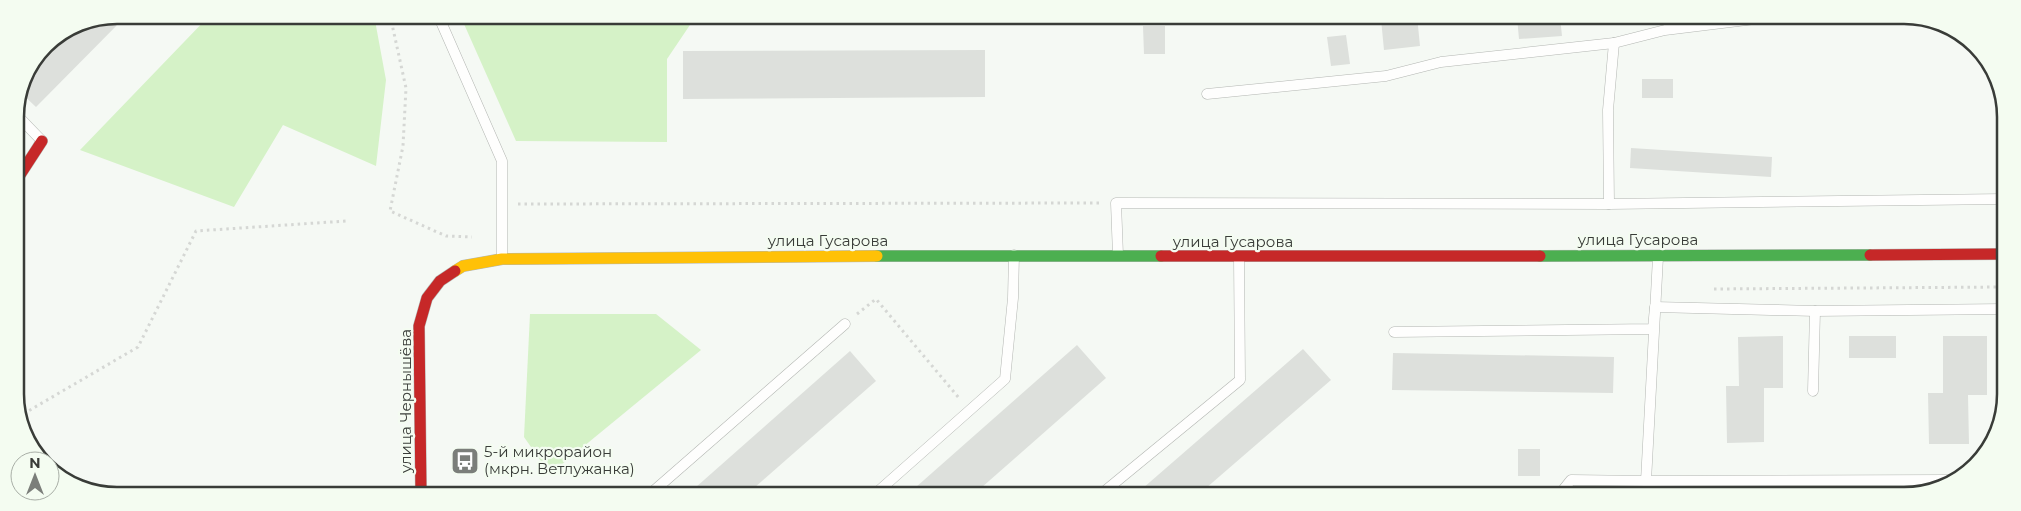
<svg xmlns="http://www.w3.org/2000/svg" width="2021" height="511" font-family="Montserrat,sans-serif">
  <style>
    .green { fill: #d5f2c7 }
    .building { fill: #dde0dc }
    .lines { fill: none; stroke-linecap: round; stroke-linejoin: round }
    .lane-casing { stroke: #b3b6b2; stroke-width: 11 }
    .fast-casing { stroke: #b3b6b2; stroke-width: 12 }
    .slow-casing { stroke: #b3b6b2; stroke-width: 12 }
    .jam-casing { stroke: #b3b6b2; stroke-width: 12 }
    .path { stroke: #d5d7d4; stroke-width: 3; stroke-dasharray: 2.5 4; stroke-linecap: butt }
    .lane { stroke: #fefefd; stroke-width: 10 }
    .fast { stroke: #4caf50; stroke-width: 11 }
    .slow { stroke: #ffc107; stroke-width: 11 }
    .jam { stroke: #c62828; stroke-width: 11 }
    .labels { text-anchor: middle; stroke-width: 4.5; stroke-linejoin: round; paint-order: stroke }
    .street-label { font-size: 15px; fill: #393c38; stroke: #f4fcf1 }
    .poi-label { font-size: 15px; fill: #393c38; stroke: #f4fcf1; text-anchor: start }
    .rim { fill: none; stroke: #393c38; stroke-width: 2.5 }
  </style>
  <rect width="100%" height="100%" fill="#f5f9f4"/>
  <g class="green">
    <path d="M210,15h164l12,65 -10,86 -93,-41 -49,82 -154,-57z"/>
    <path d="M460,15l236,1 -29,43v83l-151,-1z"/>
    <path d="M720,16h201v8h-207z"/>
    <path d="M530,314h126l45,36 -151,124 -26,-37z"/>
  </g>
  <g class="building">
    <path d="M116,15h11l-91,92 -16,-15 5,-20 20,-27 33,-22z"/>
    <path d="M1400,16h17l3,30 -36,4 -3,-31z"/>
    <path d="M1517,17h43l2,19 -43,3z"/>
    <path d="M1143,26h22v28h-21z"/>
    <path d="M1346,35l4,29 -19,2 -4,-29z"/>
    <path d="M985,50v47l-302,2v-48z"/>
    <rect x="1642" y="79" width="31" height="19"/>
    <path d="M1631,148l141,9 -1,20 -141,-9z"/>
    <path d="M1783,336v52h-19v54l-37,1 -1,-57h13l-1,-49z"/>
    <rect x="1849" y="336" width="47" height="22"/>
    <path d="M1943,336h44v59h-19l1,49h-40l-1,-51h15z"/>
    <path d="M1077,345l29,33 -133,117h-66z"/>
    <path d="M1303,349l28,31 -133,115h-63z"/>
    <path d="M850,351l26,30 -130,114h-59z"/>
    <path d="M1393,353l221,4 -1,36 -221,-3z"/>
    <rect x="1518" y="449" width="22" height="27"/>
  </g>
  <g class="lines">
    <defs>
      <g id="lane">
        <path d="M438,15l64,146v97"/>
        <path d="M1207,94l179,-18 55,-14 173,-19 51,-13 106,-13"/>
        <path d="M15,113l27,28"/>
        <path d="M1609,204l-1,-94 6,-67"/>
        <path d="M1118,255l-2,-52 493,1 395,-5"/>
        <path d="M1394,332l259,-3 2,-22 160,4 189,-2"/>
        <path d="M1813,391l2,-80"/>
        <path d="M1646,481l303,-1"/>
        <path d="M649,495l196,-171"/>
        <path d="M874,495l131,-116 8,-81 1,-43"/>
        <path d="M1100,495l140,-115 -1,-123"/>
        <path d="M1559,495l12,-15 75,1 12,-224"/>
      </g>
      <g id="fast">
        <path d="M877,256h284"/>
        <path d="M1540,256l330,-1"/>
      </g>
      <path id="slow" d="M455,271l8,-5 39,-7 375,-3"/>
      <g id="jam">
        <path d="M16,181l26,-40"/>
        <path d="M1870,255l134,-1"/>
        <path d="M1161,256h379"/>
        <path d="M421,494l-2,-168 8,-28 13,-17 15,-10"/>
      </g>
    </defs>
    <use href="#lane" class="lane-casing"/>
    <use href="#fast" class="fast-casing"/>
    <use href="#slow" class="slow-casing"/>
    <use href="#jam" class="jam-casing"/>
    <g class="path">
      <path d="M390,15l16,73 -3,58 -13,65 56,25 26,1"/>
      <path d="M518,204l582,-1"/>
      <path d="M1714,289l290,-2"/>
      <path d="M857,314l19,-15 83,99"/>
      <path d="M18,417l120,-70 58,-116 150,-10"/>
    </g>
    <use href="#lane" class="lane"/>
    <use href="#fast" class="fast"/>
    <use href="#slow" class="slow"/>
    <use href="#jam" class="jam"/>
  </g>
  <defs>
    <symbol id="bus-square" viewBox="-11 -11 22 22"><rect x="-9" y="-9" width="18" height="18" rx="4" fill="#7b7e7a" stroke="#f4fcf1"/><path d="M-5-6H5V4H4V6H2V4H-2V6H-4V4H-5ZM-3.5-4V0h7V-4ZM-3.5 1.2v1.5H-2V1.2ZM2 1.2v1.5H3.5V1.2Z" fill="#fff"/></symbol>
  </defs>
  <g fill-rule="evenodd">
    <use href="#bus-square" x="449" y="445" width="32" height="32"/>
  </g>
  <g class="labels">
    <g class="street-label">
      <text x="1638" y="245">улица Гусарова</text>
      <text x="828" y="246">улица Гусарова</text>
      <text x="1233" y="247">улица Гусарова</text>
      <text transform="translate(406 401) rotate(-90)" y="5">улица Чернышёва</text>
    </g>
    <g class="poi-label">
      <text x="484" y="457">5-й микрорайон<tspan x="484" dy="17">(мкрн. Ветлужанка)</tspan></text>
    </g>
  </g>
  <path d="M0 0H2021V511H0ZM117 24H1904A93 93 0 0 1 1997 117V394A93 93 0 0 1 1904 487H117A93 93 0 0 1 24 394V117A93 93 0 0 1 117 24Z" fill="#f4fcf1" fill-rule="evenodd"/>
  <path class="rim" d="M117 24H1904A93 93 0 0 1 1997 117V394A93 93 0 0 1 1904 487H117A93 93 0 0 1 24 394V117A93 93 0 0 1 117 24Z"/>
  <g transform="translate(35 476)"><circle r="24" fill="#f4fcf1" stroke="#a9afa7"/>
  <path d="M0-4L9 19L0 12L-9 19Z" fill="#7b7e7a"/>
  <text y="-8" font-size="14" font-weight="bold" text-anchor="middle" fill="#393c38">N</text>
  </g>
</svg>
